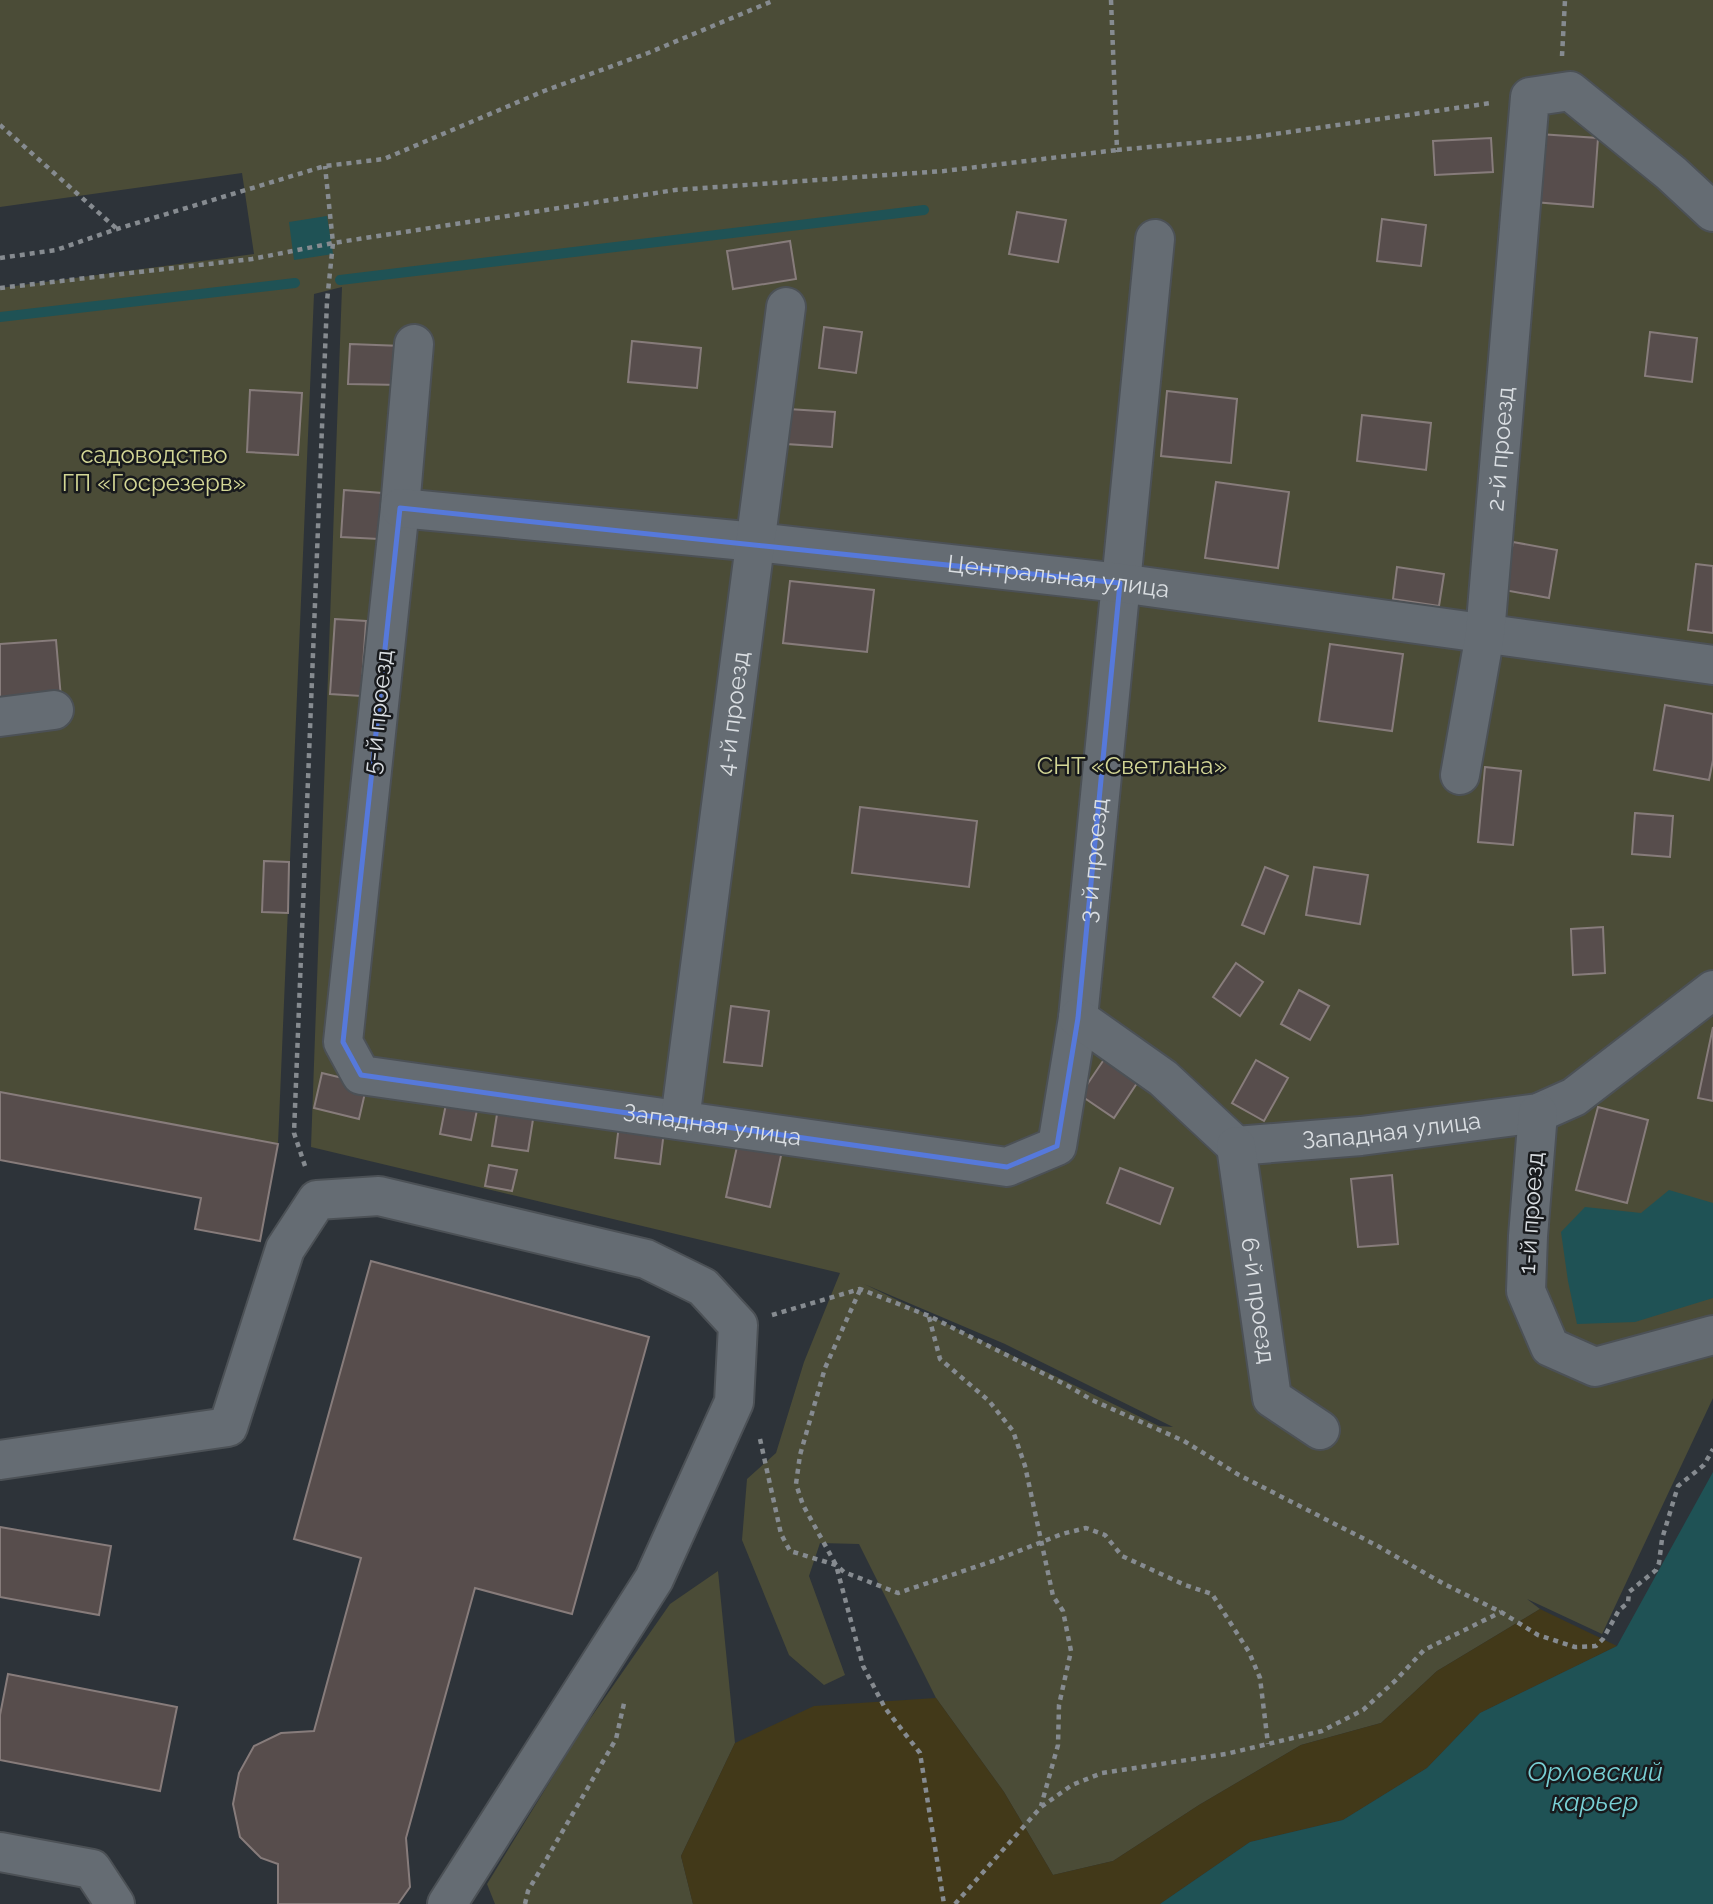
<svg xmlns="http://www.w3.org/2000/svg" width="1713" height="1904" font-family="Raleway,sans-serif">
  <style>
    .green { fill: #4b4c37; fill-rule: evenodd }
    .sand { fill: #423919 }
    .water { fill: #1f5255 }
    .lines { fill: none; stroke-linecap: round; stroke-linejoin: round }
    .stream { stroke: #1f5255; stroke-width: 10 }
    .building { fill: #574d4c; stroke: #877c7b; stroke-width: 2 }
    .minor-casing { stroke: #4c5156; stroke-width: 42 }
    .path { stroke: #868b90; stroke-width: 4.5; stroke-dasharray: 5 5; stroke-linecap: butt }
    .minor { stroke: #656c73; stroke-width: 38 }
    .marked { fill: none; stroke: #5679db; stroke-width: 5; stroke-linejoin: round }
    .labels { text-anchor: middle; stroke-width: 5; stroke-linejoin: round; paint-order: stroke }
    .street-label { font-size: 24px; fill: #dadee2; stroke: #181a1d }
    .park-label { font-size: 24px; fill: #d3d695; stroke: #181a1d }
    .water-label { font-size: 26px; font-style: italic; fill: #78cfd4; stroke: #181a1d }
  </style>
  <rect width="100%" height="100%" fill="#2d3339"/>
  <g class="green">
    <path d="M0,0h1713v1398l-111,236 -75,-35 13,10 -103,62 -56,52 -80,22 -102,60 -86,56 -60,14 -49,-83 -68,-94 -77,-154 -39,-1 -11,33 36,99 -21,10 -35,-30 -47,-115 5,-61 29,-26 28,-91 36,-89 -529,-126 31,-860 -28,7 -36,850 -278,-52v-804l254,-34 -12,-81 -242,34zM864,1284l141,60 168,83 -14,-1z"/>
    <path d="M718,1571l17,172 -54,113 12,48h-198l-8,-20 89,-145 94,-135z"/>
  </g>
  <path class="sand" d="M1540,1609l77,37 -137,67 -53,55 -84,52 -93,22 -90,62h-467l-12,-48 54,-113 79,-37 122,-8 68,94 49,83 60,-14 86,-56 102,-60 80,-22 56,-52z"/>
  <g class="water">
    <path d="M327,216l6,38 -39,6 -5,-38z"/>
    <path d="M1669,1190l44,13v95l-78,24 -58,2 -9,-43 -7,-49 24,-25 56,6z"/>
    <path d="M1713,1472v432h-553l90,-62 93,-22 84,-52 53,-55 137,-67z"/>
  </g>
  <g class="lines">
    <g class="stream">
      <path d="M340,280l584,-70"/>
      <path d="M0,317l295,-34"/>
    </g>
  </g>
  <g class="building">
    <path d="M1539,134l59,4 -5,69 -59,-5z"/>
    <path d="M1491,138l2,34 -58,3 -2,-34z"/>
    <path d="M1017,212l49,8 -8,42 -49,-8z"/>
    <path d="M1382,219l44,6 -5,41 -44,-5z"/>
    <path d="M790,241l6,38 -63,10 -6,-38z"/>
    <path d="M824,327l38,5 -6,41 -37,-5z"/>
    <path d="M1650,332l47,6 -5,44 -47,-6z"/>
    <path d="M632,341l69,7 -4,40 -69,-6z"/>
    <path d="M350,344l52,2 -1,39 -53,-1z"/>
    <path d="M250,390l52,3 -4,62 -51,-3z"/>
    <path d="M1167,391l70,8 -6,64 -70,-7z"/>
    <path d="M788,409l47,3 -3,35 -46,-3z"/>
    <path d="M1362,415l69,8 -5,47 -69,-9z"/>
    <path d="M1216,482l73,10 -11,76 -73,-10z"/>
    <path d="M344,490l38,3 -3,46 -38,-2z"/>
    <path d="M1513,542l44,8 -8,48 -45,-8z"/>
    <path d="M1696,564l17,2v67l-25,-3z"/>
    <path d="M1397,567l47,7 -5,32 -46,-7z"/>
    <path d="M790,581l84,9 -7,62 -84,-9z"/>
    <path d="M335,619l31,2 -5,75 -31,-2z"/>
    <path d="M56,640l5,58 -61,5v-59z"/>
    <path d="M1330,644l73,10 -11,77 -73,-10z"/>
    <path d="M1665,705l48,9v46l-4,20 -55,-10z"/>
    <path d="M1485,767l36,4 -8,74 -35,-3z"/>
    <path d="M860,807l117,14 -8,66 -117,-14z"/>
    <path d="M1635,813l38,3 -3,41 -38,-3z"/>
    <path d="M264,861l25,1 -1,51 -26,-1z"/>
    <path d="M1265,867l23,9 -24,58 -22,-9z"/>
    <path d="M1314,867l54,8 -8,49 -54,-9z"/>
    <path d="M1603,927l2,46 -32,2 -2,-46z"/>
    <path d="M1236,963l27,19 -23,34 -27,-19z"/>
    <path d="M1299,990l30,16 -19,34 -29,-16z"/>
    <path d="M731,1006l38,5 -7,55 -38,-4z"/>
    <path d="M1713,1027v74l-15,-3z"/>
    <path d="M1107,1055l34,22 -27,41 -34,-23z"/>
    <path d="M1256,1060l32,18 -24,43 -32,-18z"/>
    <path d="M322,1073l45,11 -8,35 -45,-11z"/>
    <path d="M0,1092l278,52 -18,97 -65,-12 6,-31 -201,-38z"/>
    <path d="M447,1099l31,6 -7,35 -31,-6z"/>
    <path d="M1598,1107l50,13 -21,83 -51,-13z"/>
    <path d="M498,1108l36,5 -6,38 -36,-5z"/>
    <path d="M619,1125l45,6 -4,33 -45,-6z"/>
    <path d="M738,1142l44,9 -12,56 -44,-10z"/>
    <path d="M489,1165l28,5 -5,21 -27,-5z"/>
    <path d="M1120,1168l53,20 -13,36 -53,-21z"/>
    <path d="M1392,1175l6,69 -40,3 -7,-68z"/>
    <path d="M371,1261l278,76 -77,277 -97,-26 -69,250 4,49 -12,17h-120v-40l-17,-6 -21,-21 -7,-33 6,-31 15,-27 27,-13 33,-2 47,-173 -67,-19z"/>
    <path d="M0,1527l111,19 -12,69 -99,-18z"/>
    <path d="M8,1674l169,33 -17,84 -160,-31v-45z"/>
  </g>
  <g class="lines">
    <defs>
      <g id="minor">
        <path id="s1" d="M414,344l-14,164 -57,534 18,33 646,92 50,-21 21,-128 77,-779"/>
        <path id="s2" d="M400,508l356,34 364,41 593,82"/>
        <path d="M0,717l54,-7"/>
        <path id="s3" d="M1460,775l25,-141 45,-537 40,-6 101,82 42,39"/>
        <path id="s4" d="M1078,1018l85,60 73,68 125,-10 177,-23 36,-16 139,-107"/>
        <path d="M1538,1113l-10,123 -2,55 24,56 45,20 118,-32"/>
        <path id="s5" d="M680,1120l106,-813"/>
        <path id="s6" d="M1236,1146l36,252 48,32"/>
        <path d="M0,1460l228,-33 57,-178 32,-49 62,-4 267,63 57,28 35,38 -4,77 -80,177 -207,325"/>
        <path d="M0,1852l92,17 23,35"/>
      </g>
    </defs>
    <use href="#minor" class="minor-casing"/>
    <g class="path">
      <path d="M1111,0l6,150 130,-12 244,-35"/>
      <path d="M1562,56l3,-56"/>
      <path d="M0,125l117,104"/>
      <path d="M0,258l56,-8 61,-21 208,-63 59,-7 160,-68 104,-38 127,-53"/>
      <path d="M0,288l252,-29 81,-16 342,-53 269,-19 173,-21"/>
      <path d="M305,1166l-11,-33 33,-832 6,-58 -8,-77"/>
      <path d="M860,1290l-35,78 -25,87 -4,29 7,21 33,60 27,101 22,42 35,45 24,151"/>
      <path d="M772,1315l88,-26 69,27 139,70 24,14 92,41 55,34 137,70 68,39 57,28 37,23 37,12 21,-1 7,-7 16,-29 9,-7 1,-11 27,-22 3,-7 3,-24 16,-53 26,-21 9,-16"/>
      <path d="M929,1317l11,42 49,42 24,30 12,35 28,130 10,15 8,40 -12,54 -1,40 -17,61"/>
      <path d="M760,1439l21,95 9,17 46,14 8,7 54,21 98,-33 66,-26 24,-6 19,7 17,21 63,29 27,9 37,58 11,26 8,66"/>
      <path d="M525,1904l3,-13 88,-152 9,-40"/>
      <path d="M955,1904l86,-97 31,-22 30,-12 124,-19 96,-23 41,-21 33,-30 28,-30 77,-38"/>
    </g>
    <use href="#minor" class="minor"/>
  </g>
  <path class="marked" d="M400,508l720,75 -42,435 -21,128 -50,21 -646,-92 -18,-33z"/>
  <g class="labels">
    <g class="street-label">
      <text dy="8" stroke="none"><textPath href="#s3" startOffset="329">2-й проезд</textPath></text>
      <text dy="8" stroke="none"><textPath href="#s2" startOffset="662">Центральная улица</textPath></text>
      <text transform="translate(378 712) rotate(-84)" y="8">5-й проезд</text>
      <text dy="8" stroke="none"><textPath href="#s5" startOffset="410">4-й проезд</textPath></text>
      <text dy="8" stroke="none"><textPath href="#s1" startOffset="1734">3-й проезд</textPath></text>
      <text dy="8" stroke="none"><textPath href="#s1" startOffset="1094">Западная улица</textPath></text>
      <text dy="8" stroke="none"><textPath href="#s4" startOffset="360">Западная улица</textPath></text>
      <text transform="translate(1531 1213) rotate(-86)" y="8">1-й проезд</text>
      <text dy="8" stroke="none"><textPath href="#s6" startOffset="156">6-й проезд</textPath></text>
    </g>
    <g class="park-label">
      <text x="154" y="463">садоводство<tspan x="154" dy="28">ГП «Госрезерв»</tspan></text>
      <text x="1132" y="774">СНТ «Светлана»</text>
    </g>
    <g class="water-label">
      <text x="1595" y="1781">Орловский<tspan x="1595" dy="30">карьер</tspan></text>
    </g>
  </g>
</svg>
